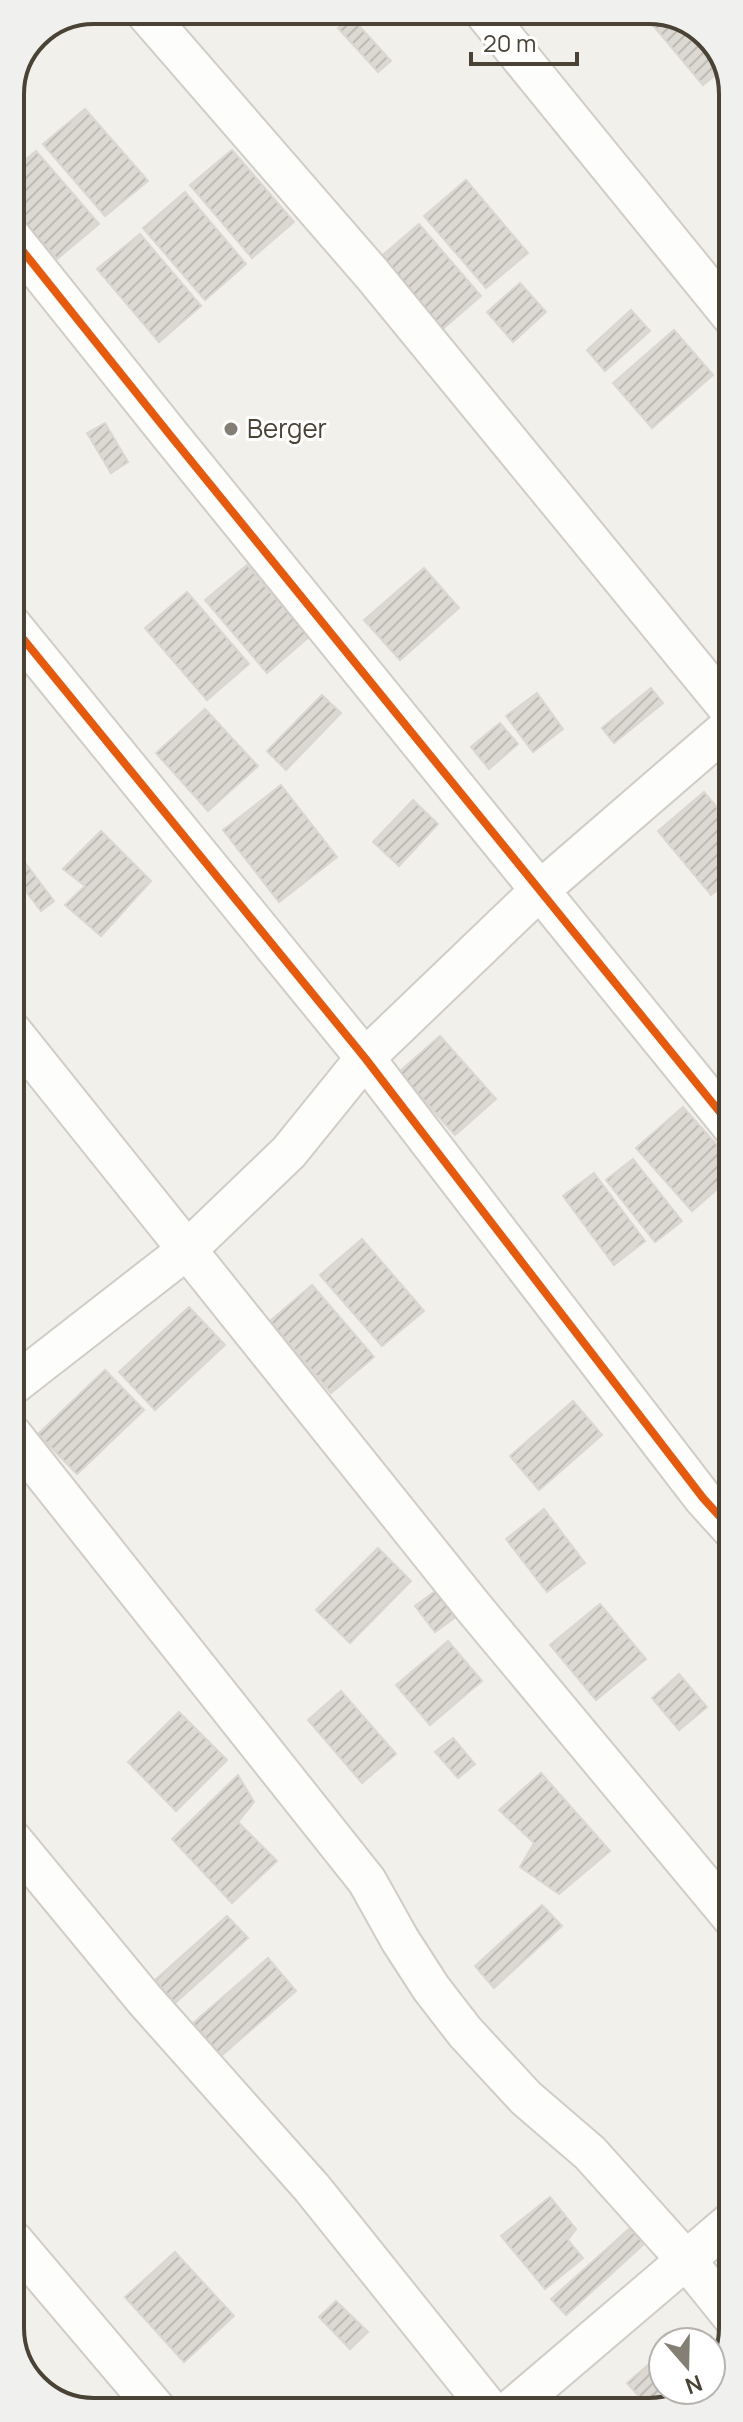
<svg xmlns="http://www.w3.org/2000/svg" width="743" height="2422" font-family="Manrope,sans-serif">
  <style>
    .building { fill: url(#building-hatch); stroke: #dad7d0; stroke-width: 2 }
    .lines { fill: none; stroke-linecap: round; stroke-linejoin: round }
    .minor-casing { stroke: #d0cdc7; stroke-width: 42 }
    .minor { stroke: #fdfdfc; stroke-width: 38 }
    .cycleway-casing { stroke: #fff; stroke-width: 13 }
    .cycleway { stroke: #e8590c; stroke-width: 8 }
    .poi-dot { fill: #847f74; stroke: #fff; stroke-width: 3 }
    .labels { text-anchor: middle; stroke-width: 6; stroke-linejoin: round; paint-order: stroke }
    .poi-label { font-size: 26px; fill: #494235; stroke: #fff; text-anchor: start }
    .rim { fill: none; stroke: #494235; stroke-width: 4 }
  </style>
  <defs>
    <pattern id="building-hatch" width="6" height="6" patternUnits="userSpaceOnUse" patternTransform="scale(2)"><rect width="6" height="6" fill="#dcd9d2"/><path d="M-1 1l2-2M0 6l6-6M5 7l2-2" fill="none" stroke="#bebbb5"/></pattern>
  </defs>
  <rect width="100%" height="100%" fill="#f2f0ea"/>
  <g class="building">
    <path d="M644,10h11l49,20 22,36 -23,19 -61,-73z"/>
    <path d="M351,17l40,44 -13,11 -40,-44z"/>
    <path d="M85,109l63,72 -43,35 -62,-72z"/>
    <path d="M232,150l62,72 -42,36 -62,-73z"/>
    <path d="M36,151l63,73 -42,35 -47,-53v-33z"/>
    <path d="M466,180l62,73 -42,35 -62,-72z"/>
    <path d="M185,192l61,72 -41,36 -62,-72z"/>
    <path d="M419,224l62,72 -42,36 -62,-72z"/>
    <path d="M140,234l61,72 -42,36 -62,-73z"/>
    <path d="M520,283l26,29 -33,30 -26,-30z"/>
    <path d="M631,310l19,21 -45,40 -18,-21z"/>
    <path d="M674,330l39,45 -61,53 -39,-45z"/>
    <path d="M105,423l23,39 -17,11 -24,-40z"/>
    <path d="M247,565l62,72 -42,36 -62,-73z"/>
    <path d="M424,568l35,40 -59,52 -36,-40z"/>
    <path d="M187,592l62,72 -42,36 -62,-72z"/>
    <path d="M651,688l12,15 -49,40 -12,-15z"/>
    <path d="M537,693l26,36 -30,23 -27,-36z"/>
    <path d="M322,695l19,18 -55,57 -19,-19z"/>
    <path d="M205,709l53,57 -50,45 -52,-58z"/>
    <path d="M500,723l18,21 -29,25 -18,-22z"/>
    <path d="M281,785l56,72 -58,45 -56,-72z"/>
    <path d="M704,792l27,32 -6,11 6,7v38l-20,15 -53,-64z"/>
    <path d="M413,800l25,24 -39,42 -26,-24z"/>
    <path d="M101,831l50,50 -50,55 -36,-31 20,-19 -22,-17z"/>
    <path d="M26,864l28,37 -13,10 -28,-37z"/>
    <path d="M440,1036l56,63 -41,36 -56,-63z"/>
    <path d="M683,1107l49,55v14l-40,35 -56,-63z"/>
    <path d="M633,1159l49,62 -27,21 -49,-62z"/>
    <path d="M594,1173l51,68 -31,24 -51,-69z"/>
    <path d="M362,1239l62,72 -42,35 -62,-71z"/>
    <path d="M312,1285l62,72 -43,36 -61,-72z"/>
    <path d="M189,1307l36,38 -70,65 -36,-38z"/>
    <path d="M105,1370l39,40 -67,64 -39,-40z"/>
    <path d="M573,1401l29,34 -63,55 -29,-34z"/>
    <path d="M544,1509l41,54 -38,29 -41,-53z"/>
    <path d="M378,1548l33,33 -61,62 -34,-33z"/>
    <path d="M438,1589l19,27 -22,16 -20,-26z"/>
    <path d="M600,1604l46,55 -50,41 -46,-55z"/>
    <path d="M448,1641l34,40 -52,44 -34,-40z"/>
    <path d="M679,1674l28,33 -28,23 -27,-32z"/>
    <path d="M341,1691l55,63 -34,29 -54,-63z"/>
    <path d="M179,1712l48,48 -51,51 -48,-49z"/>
    <path d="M453,1738l22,26 -17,14 -23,-26z"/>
    <path d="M541,1773l69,78 -51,43 -39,-27 14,-24 -35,-33z"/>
    <path d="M238,1775l16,27 -16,20 39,39 -45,42 -60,-64z"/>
    <path d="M542,1905l20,21 -68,62 -19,-22z"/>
    <path d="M227,1916l21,22 -73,65 -20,-23z"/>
    <path d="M268,1958l28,33 -75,65 -28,-33z"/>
    <path d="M12,2067l12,16 -12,11z"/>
    <path d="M550,2197l26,32 -8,11 15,18 -38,31 -44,-53z"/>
    <path d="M630,2228l14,16 -78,71 -15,-16z"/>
    <path d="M175,2252l59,64 -50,46 -59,-65z"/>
    <path d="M336,2301l32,31 -18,17 -31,-32z"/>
    <path d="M663,2352v38h16l-23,19h-6l-23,-26z"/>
  </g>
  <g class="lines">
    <defs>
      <g id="minor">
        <path d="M143,10l229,264 359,438"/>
        <path d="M482,10l249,306"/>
        <path d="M10,235l160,200 562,692"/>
        <path d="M11,624l354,434 338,440 29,32"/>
        <path d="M11,1030l463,578 258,310"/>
        <path d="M12,1386l176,-137 101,-97 76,-94 174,-167 192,-166"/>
        <path d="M12,1434l355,447 33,59 31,48 34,44 61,66 64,55 96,107 47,58"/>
        <path d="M12,1839l132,160 168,189 178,222"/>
        <path d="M13,2240l145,171"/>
        <path d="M510,2410l223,-190"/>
      </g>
    </defs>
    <use href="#minor" class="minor-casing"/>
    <use href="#minor" class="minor"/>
    <defs>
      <g id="cycleway">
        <path d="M10,235l160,200 562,692"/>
        <path d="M11,624l354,434 338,440 29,32"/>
      </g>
    </defs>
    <use href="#cycleway" class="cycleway-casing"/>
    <use href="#cycleway" class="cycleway"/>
  </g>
  <circle class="poi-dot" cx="231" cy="429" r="8"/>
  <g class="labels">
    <g class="poi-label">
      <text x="247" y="438">Berger</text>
    </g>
  </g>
  <path d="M0 0H743V2422H0ZM94 24H649A70 70 0 0 1 719 94V2328A70 70 0 0 1 649 2398H94A70 70 0 0 1 24 2328V94A70 70 0 0 1 94 24Z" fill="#f0f0ef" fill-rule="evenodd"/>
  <path class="rim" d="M94 24H649A70 70 0 0 1 719 94V2328A70 70 0 0 1 649 2398H94A70 70 0 0 1 24 2328V94A70 70 0 0 1 94 24Z"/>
  <g transform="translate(687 2366) rotate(160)"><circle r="38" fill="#ffffff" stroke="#b6b3ae" stroke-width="2"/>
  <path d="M0-6L14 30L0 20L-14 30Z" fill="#847f74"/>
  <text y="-12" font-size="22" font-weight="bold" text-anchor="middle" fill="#494235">N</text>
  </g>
  <path d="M471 52v12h106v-12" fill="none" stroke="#494235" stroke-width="4"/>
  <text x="483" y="52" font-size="24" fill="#494235" stroke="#ffffff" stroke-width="6" paint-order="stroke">20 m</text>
</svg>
